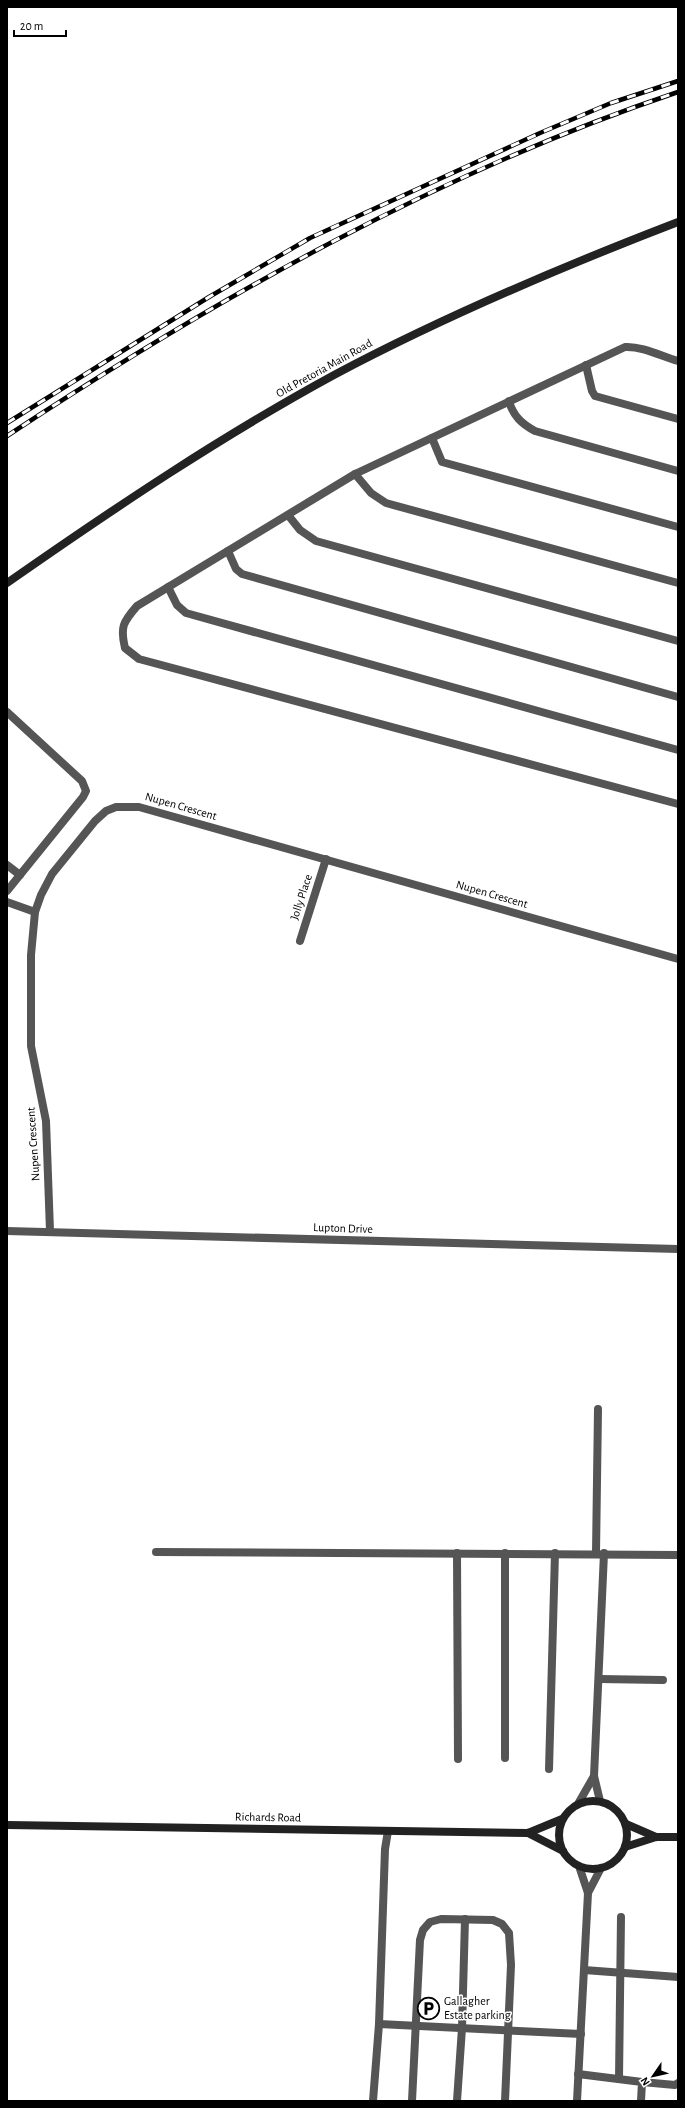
<svg xmlns="http://www.w3.org/2000/svg" width="685" height="2108" font-family="'Alegreya Sans',sans-serif">
  <style>
    .lines { fill: none; stroke-linecap: round; stroke-linejoin: round }
    .lane { stroke: #555; stroke-width: 8 }
    .street { stroke: #555; stroke-width: 8 }
    .secondary { stroke: #222; stroke-width: 8 }
    .rail-casing { stroke: #000; stroke-width: 4.5 }
    .rail { stroke: #fff; stroke-width: 3; stroke-dasharray: 9; stroke-linecap: butt }
    .labels { text-anchor: middle; stroke-width: 3; stroke-linejoin: round; paint-order: stroke }
    .street-label { font-size: 12px; fill: #000; stroke: #fff }
    .poi-label { font-size: 12px; fill: #000; stroke: #fff; text-anchor: start }
  </style>
  <rect width="100%" height="100%" fill="#fff"/>
  <g class="lines">
    <g class="lane">
      <path d="M678,361c-17,-5 -36,-15 -53,-14l-270,127 -218,132c-14,16 -17,21 -12,42l14,11 539,145"/>
      <path d="M586,365l6,26 3,5 83,23"/>
      <path d="M509,401c4,15 13,23 26,30l143,40"/>
      <path d="M432,438l10,24 236,65"/>
      <path d="M355,474l16,19 15,10 292,80"/>
      <path d="M288,515l12,15 16,11 362,100"/>
      <path d="M228,551l8,18 6,5 436,123"/>
      <path d="M168,587l9,18 9,8 492,137"/>
      <path d="M7,712l75,69 4,10 -3,6 -76,94"/>
      <path d="M7,865l13,10"/>
      <path d="M7,902l28,10"/>
      <path d="M156,1552l522,3"/>
      <path d="M457,1553l1,206"/>
      <path d="M596,1553l2,-144"/>
      <path d="M599,1679l64,1"/>
      <path d="M505,1758v-205"/>
      <path d="M549,1769l6,-216"/>
      <path d="M600,1801l-6,-25 10,-223"/>
      <path d="M578,1804l16,-28"/>
      <path d="M588,1893l13,-25"/>
      <path d="M584,1970l94,7"/>
      <path d="M379,2024l202,10"/>
      <path d="M578,2074l64,8 -1,19"/>
      <path d="M619,2079l2,-162"/>
      <path d="M642,2082l33,3 3,-2"/>
      <path d="M373,2101l6,-77 6,-175 3,-18"/>
      <path d="M412,2101l8,-161 3,-10 7,-8 11,-3 52,1 9,4 7,9 2,32 -6,136"/>
      <path d="M457,2101l5,-73 3,-109"/>
      <path d="M577,2101l11,-208 -9,-27"/>
    </g>
    <g class="street">
      <path d="M300,941l26,-82"/>
      <path d="M7,1231l671,18"/>
      <path d="M50,1231l-4,-110 -15,-75v-91l4,-43 6,-17 11,-21 43,-53 11,-10 10,-4h23l539,152"/>
    </g>
    <g class="secondary">
      <path d="M7,583c106,-74 213,-146 327,-208 111,-59 227,-108 344,-153"/>
      <circle cx="593" cy="1835" r="34"/>
      <path d="M626,1824l30,13"/>
      <path d="M7,1825l521,8 34,-14"/>
      <path d="M528,1833l35,18"/>
      <path d="M625,1847l31,-10h22"/>
    </g>
    <defs>
      <g id="rail">
        <path d="M7,423l202,-126 101,-59 230,-105 71,-30 67,-22"/>
        <path d="M7,436c210,-138 432,-264 671,-344"/>
      </g>
    </defs>
    <use href="#rail" class="rail-casing"/>
    <use href="#rail" class="rail"/>
  </g>
  <defs>
    <symbol id="parking-ring" viewBox="-11 -11 22 22"><circle r="9.5" fill="#fff" stroke="#000" stroke-width="1.5"/><path d="M-3.5-5.5H1a3.5 3.5 0 0 1 0 7H-1V5.5H-3.5ZM-1-3.4V-.6H.8a1.4 1.4 0 0 0 0-2.8Z" fill="#000"/></symbol>
  </defs>
  <g fill-rule="evenodd">
    <use href="#parking-ring" x="416" y="1996" width="25" height="25"/>
  </g>
  <g class="labels">
    <g class="street-label">
      <text transform="translate(324 368) rotate(-29)" y="4">Old Pretoria Main Road</text>
      <text transform="translate(181 806) rotate(16)" y="4">Nupen Crescent</text>
      <text transform="translate(492 894) rotate(16)" y="4">Nupen Crescent</text>
      <text transform="translate(301 897) rotate(-72)" y="4">Jolly Place</text>
      <text transform="translate(33 1144) rotate(-94)" y="4">Nupen Crescent</text>
      <text transform="translate(343 1228) rotate(2)" y="4">Lupton Drive</text>
      <text transform="translate(268 1817) rotate(1)" y="4">Richards Road</text>
    </g>
    <g class="poi-label">
      <text x="444" y="2005">Gallagher<tspan x="444" dy="14">Estate parking</tspan></text>
    </g>
  </g>
  <rect width="685" height="2108" fill="none" stroke="#000000" stroke-width="16"/>
  <g transform="translate(653 2076) rotate(236)" stroke="#ffffff" stroke-width="3" paint-order="stroke">
  <path d="M0-3L7 15L0 10L-7 15Z" fill="#000000"/>
  <text y="-6" font-size="11" font-weight="bold" text-anchor="middle" fill="#000000">N</text>
  </g>
  <path d="M14 30v6h52v-6" fill="none" stroke="#000000" stroke-width="2"/>
  <text x="20" y="30" font-size="12" fill="#000000" stroke="#ffffff" stroke-width="3" paint-order="stroke">20 m</text>
</svg>
